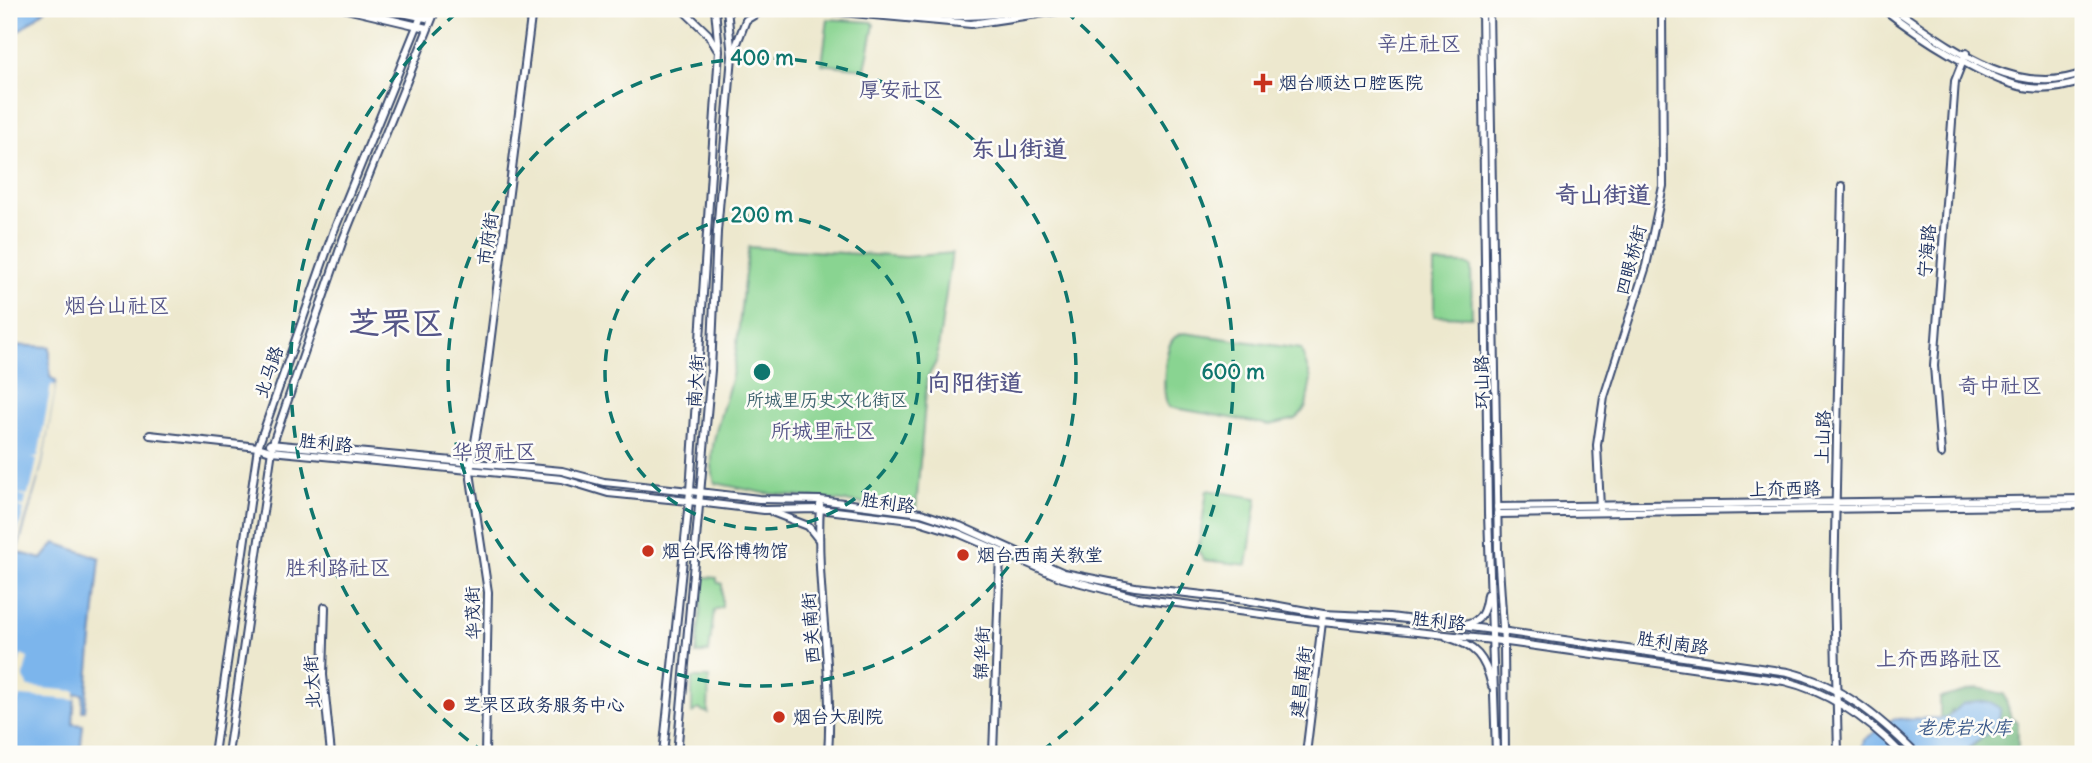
<svg xmlns="http://www.w3.org/2000/svg" width="2092" height="763" font-family="Delius,'LXGW WenKai TC',sans-serif">
  <style>
    .green { fill: #89d491; stroke: #528278; stroke-width: 2 }
    .forest { fill: #6eb67b; stroke: #44726c; stroke-width: 2 }
    .water { fill: #7bb5ec; stroke: #4b72a5; stroke-width: 2 }
    .pier { fill: #ede8ce }
    .lines { fill: none; stroke-linecap: round; stroke-linejoin: round }
    .secondary-casing { stroke: #3a4b6f; stroke-width: 10 }
    .primary-casing { stroke: #3a4b6f; stroke-width: 10 }
    .secondary { stroke: #fff; stroke-width: 6 }
    .primary { stroke: #fff; stroke-width: 6 }
    .ring { fill: none; stroke: #0f766e; stroke-width: 3.5; stroke-dasharray: 12 9 }
    .poi-dot { fill: #c8321e; stroke: #fdfcf7; stroke-width: 2.5 }
    .labels { text-anchor: middle; stroke-width: 5; stroke-linejoin: round; paint-order: stroke }
    .poi-label { font-size: 18px; fill: #1b2f5e; stroke: #fdfcf7; text-anchor: start }
    .street-label { font-size: 18px; fill: #1b2f5e; stroke: #fdfcf7 }
    .park-label { font-size: 18px; fill: #3c616d; stroke: #fdfcf7 }
    .water-label { font-size: 19px; font-style: italic; fill: #385789; stroke: #fdfcf7 }
    .quarter-label { font-size: 21px; fill: #555688; stroke: #fdfcf7 }
    .district-label { font-size: 24px; font-weight: bold; fill: #555688; stroke: #fdfcf7 }
    .town-label { font-size: 32px; font-weight: bold; fill: #555688; stroke: #fdfcf7 }
    .centre { fill: #0f766e; stroke: #fdfcf7; stroke-width: 3.5 }
    .ring-label { font-size: 21px; text-anchor: middle; font-weight: bold; fill: #0f766e; stroke: #fdfcf7; stroke-width: 5; stroke-linejoin: round; paint-order: stroke }
  </style>
  <rect width="100%" height="100%" fill="#fdfcf7"/>
  <filter id="ink" filterUnits="userSpaceOnUse"><feTurbulence type="fractalNoise" baseFrequency=".0143" numOctaves="2"/><feDisplacementMap in="SourceGraphic" scale="14" xChannelSelector="R" yChannelSelector="G"/><feConvolveMatrix kernelMatrix="1 2 1 2 8 2 1 2 1" color-interpolation-filters="sRGB"/></filter>
  <filter id="wash" filterUnits="userSpaceOnUse"><feTurbulence type="fractalNoise" baseFrequency=".00686" numOctaves="4" result="noise"/><feDisplacementMap in="SourceGraphic" scale="28" xChannelSelector="R" yChannelSelector="G"/><feGaussianBlur stdDeviation="1.57" result="paint"/><feColorMatrix in="noise" values="0 0 0 0 0 0 0 0 0 0 0 0 0 0 0 0 0 1.4 0 .05"/><feComposite in="paint" operator="in"/></filter>
  <g filter="url(#wash)">
    <rect width="100%" height="100%" fill="#ede8ce"/>
    <g class="green">
      <path d="M828,19l44,3 2,3 -9,44 -43,-5z"/>
      <path d="M749,247l156,10 47,-4 -16,109 -9,17 -11,130 -152,-16 -49,-10c-12,-36 13,-81 19,-117 6,-40 8,-80 15,-119z"/>
      <path d="M1434,263l32,1 5,3 1,50 -38,-1z"/>
      <path d="M1184,333l117,16 10,30 -5,28 -10,12 -26,6 -101,-18c-8,-10 -5,-60 5,-69 3,-3 6,-4 10,-5z"/>
      <path d="M1207,490l50,8 -10,67 -43,-5 -6,-9z"/>
      <path d="M704,577l13,1v4l5,2v23l-8,3 -5,42 -13,2z"/>
      <path d="M692,678h17l-1,35 -10,-4 -6,4z"/>
    </g>
    <path class="forest" d="M1978,688l26,6 7,24 7,5v31h-55l30,-25 -41,-19 -5,8 -7,1v-21z"/>
    <g class="water">
      <path d="M9,9h37l-37,30z"/>
      <path d="M9,345l41,2v30l6,4 -14,82 -25,89 25,7 13,-16 45,15 -15,153h-3l1,-17h-8l-2,30 10,1 -3,29h-71v-300l4,-1 1,-4 -2,-39 -3,-6z"/>
      <path d="M1977,701l17,3 6,5c1,23 -26,29 -37,45h-102l3,-14 29,-21 53,-1 17,-14z"/>
    </g>
    <g class="pier">
      <path d="M51,385h5l-14,78 -26,88 -3,-2 4,-15 -8,-5 9,2 6,-21 -11,-5 11,2 2,-9 -9,-5 10,2 4,-8 6,-27 -6,-2 7,-1z"/>
      <path d="M21,655l7,3 -5,19 6,10 46,4v9l-55,-4 -11,23v-26z"/>
    </g>
  </g>
  <g filter="url(#ink)">
    <g class="lines">
      <defs>
        <g id="secondary">
          <path d="M346,9l81,19"/>
          <path d="M383,9l48,10"/>
          <path d="M809,9l162,15 101,-15"/>
          <path d="M902,9c43,11 82,8 126,0"/>
          <path d="M1482,9l6,505 8,240"/>
          <path d="M1489,9l9,542 6,91 1,112"/>
          <path d="M1884,9c31,25 107,75 146,79 18,2 36,-1 53,-7"/>
          <path d="M1894,9c53,36 122,91 189,64"/>
          <path d="M150,435l108,12 13,4 291,28 46,14 81,8"/>
          <path d="M270,444l292,27 42,11 86,9"/>
          <path d="M1941,454l-7,-88 21,-285 11,-28"/>
          <path d="M820,505c-5,83 14,166 8,249"/>
          <path d="M1497,507l586,-8"/>
          <path d="M1600,508l-3,-63 7,-48 42,-131 17,-80 -1,-177"/>
          <path d="M1497,514l586,-9"/>
          <path d="M325,607l-2,68 8,79"/>
          <path d="M1463,625c19,-2 22,-15 24,-31"/>
          <path d="M1447,637c29,9 38,20 45,49"/>
          <path d="M214,754l44,-307 75,-214 91,-224"/>
          <path d="M228,754l45,-311 71,-206 92,-228"/>
          <path d="M485,754l3,-162 -18,-120 16,-96 46,-367"/>
          <path d="M993,754l7,-201"/>
          <path d="M1306,754l17,-140"/>
          <path d="M1838,754l-4,-166 8,-402"/>
        </g>
        <g id="primary">
          <path d="M682,9l26,25 9,15"/>
          <path d="M734,51l12,-31 18,-11"/>
          <path d="M690,491l69,8 61,1 101,13 39,13 104,47 71,14 111,13 77,14 67,3 111,14 287,41c53,13 91,45 128,82"/>
          <path d="M689,501l75,9 55,-1 100,12 39,12 104,45 76,20 184,24 171,18 291,41c47,11 85,39 118,73"/>
          <path d="M772,512l36,14 11,14"/>
          <path d="M663,754l27,-263 29,-440 -4,-42"/>
          <path d="M677,754l34,-384 6,-138 15,-176 -5,-47"/>
        </g>
      </defs>
      <use href="#secondary" class="secondary-casing"/>
      <use href="#primary" class="primary-casing"/>
      <use href="#secondary" class="secondary"/>
      <use href="#primary" class="primary"/>
    </g>
  </g>
  <g class="ring">
    <circle cx="762" cy="372" r="157"/>
    <circle cx="762" cy="372" r="314"/>
    <path d="M485 753A471 471 0 0 1 459 11M1065 11A471 471 0 0 1 1039 753"/>
  </g>
  <g class="poi-dot">
    <path d="M1259.5 72.5h7v7h7v7h-7v7h-7v-7h-7v-7h7z"/>
    <circle cx="648" cy="551" r="7"/>
    <circle cx="963" cy="555" r="7"/>
    <circle cx="449" cy="705" r="7"/>
    <circle cx="779" cy="717" r="7"/>
  </g>
  <g class="labels">
    <g class="poi-label">
      <text x="1279" y="89">烟台顺达口腔医院</text>
      <text x="662" y="557">烟台民俗博物馆</text>
      <text x="977" y="561">烟台西南关教堂</text>
      <text x="463" y="711">芝罘区政务服务中心</text>
      <text x="793" y="723">烟台大剧院</text>
    </g>
    <g class="street-label">
      <text transform="translate(488 239) rotate(-82)" y="6">市府街</text>
      <text transform="translate(1927 251) rotate(-85)" y="6">宁海路</text>
      <text transform="translate(1631 260) rotate(-75)" y="6">四眼桥街</text>
      <text transform="translate(269 372) rotate(-71)" y="6">北马路</text>
      <text transform="translate(696 381) rotate(-86)" y="6">南大街</text>
      <text transform="translate(1482 382) rotate(-91)" y="6">环山路</text>
      <text transform="translate(1823 437) rotate(-88)" y="6">上山路</text>
      <text transform="translate(326 443) rotate(6)" y="6">胜利路</text>
      <text transform="translate(1785 489) rotate(-1)" y="6">上夼西路</text>
      <text transform="translate(888 503) rotate(8)" y="6">胜利路</text>
      <text transform="translate(473 613) rotate(-92)" y="6">华茂街</text>
      <text transform="translate(1439 621) rotate(6)" y="6">胜利路</text>
      <text transform="translate(811 628) rotate(-94)" y="6">西关南街</text>
      <text transform="translate(1673 643) rotate(8)" y="6">胜利南路</text>
      <text transform="translate(982 653) rotate(-88)" y="6">锦华街</text>
      <text transform="translate(312 682) rotate(-93)" y="6">北大街</text>
      <text transform="translate(1301 682) rotate(-83)" y="6">建昌南街</text>
    </g>
    <g class="park-label">
      <text x="827" y="406">所城里历史文化街区</text>
    </g>
    <g class="water-label">
      <text x="1964" y="734">老虎岩水库</text>
    </g>
    <g class="quarter-label">
      <text x="1419" y="51">辛庄社区</text>
      <text x="901" y="97">厚安社区</text>
      <text x="117" y="313">烟台山社区</text>
      <text x="2000" y="393">奇中社区</text>
      <text x="823" y="438">所城里社区</text>
      <text x="494" y="459">华贸社区</text>
      <text x="338" y="575">胜利路社区</text>
      <text x="1939" y="666">上夼西路社区</text>
    </g>
    <g class="district-label">
      <text x="1019" y="157">东山街道</text>
      <text x="1603" y="203">奇山街道</text>
      <text x="975" y="391">向阳街道</text>
    </g>
    <g class="town-label">
      <text x="396" y="334">芝罘区</text>
    </g>
  </g>
  <circle cx="762" cy="372" r="10" class="centre"/>
  <g class="ring-label">
    <text x="762" y="65">400 m</text>
    <text x="762" y="222">200 m</text>
    <text x="1233" y="379">600 m</text>
  </g>
  <rect width="2092" height="763" fill="none" stroke="#fdfcf7" stroke-width="35"/>
</svg>
